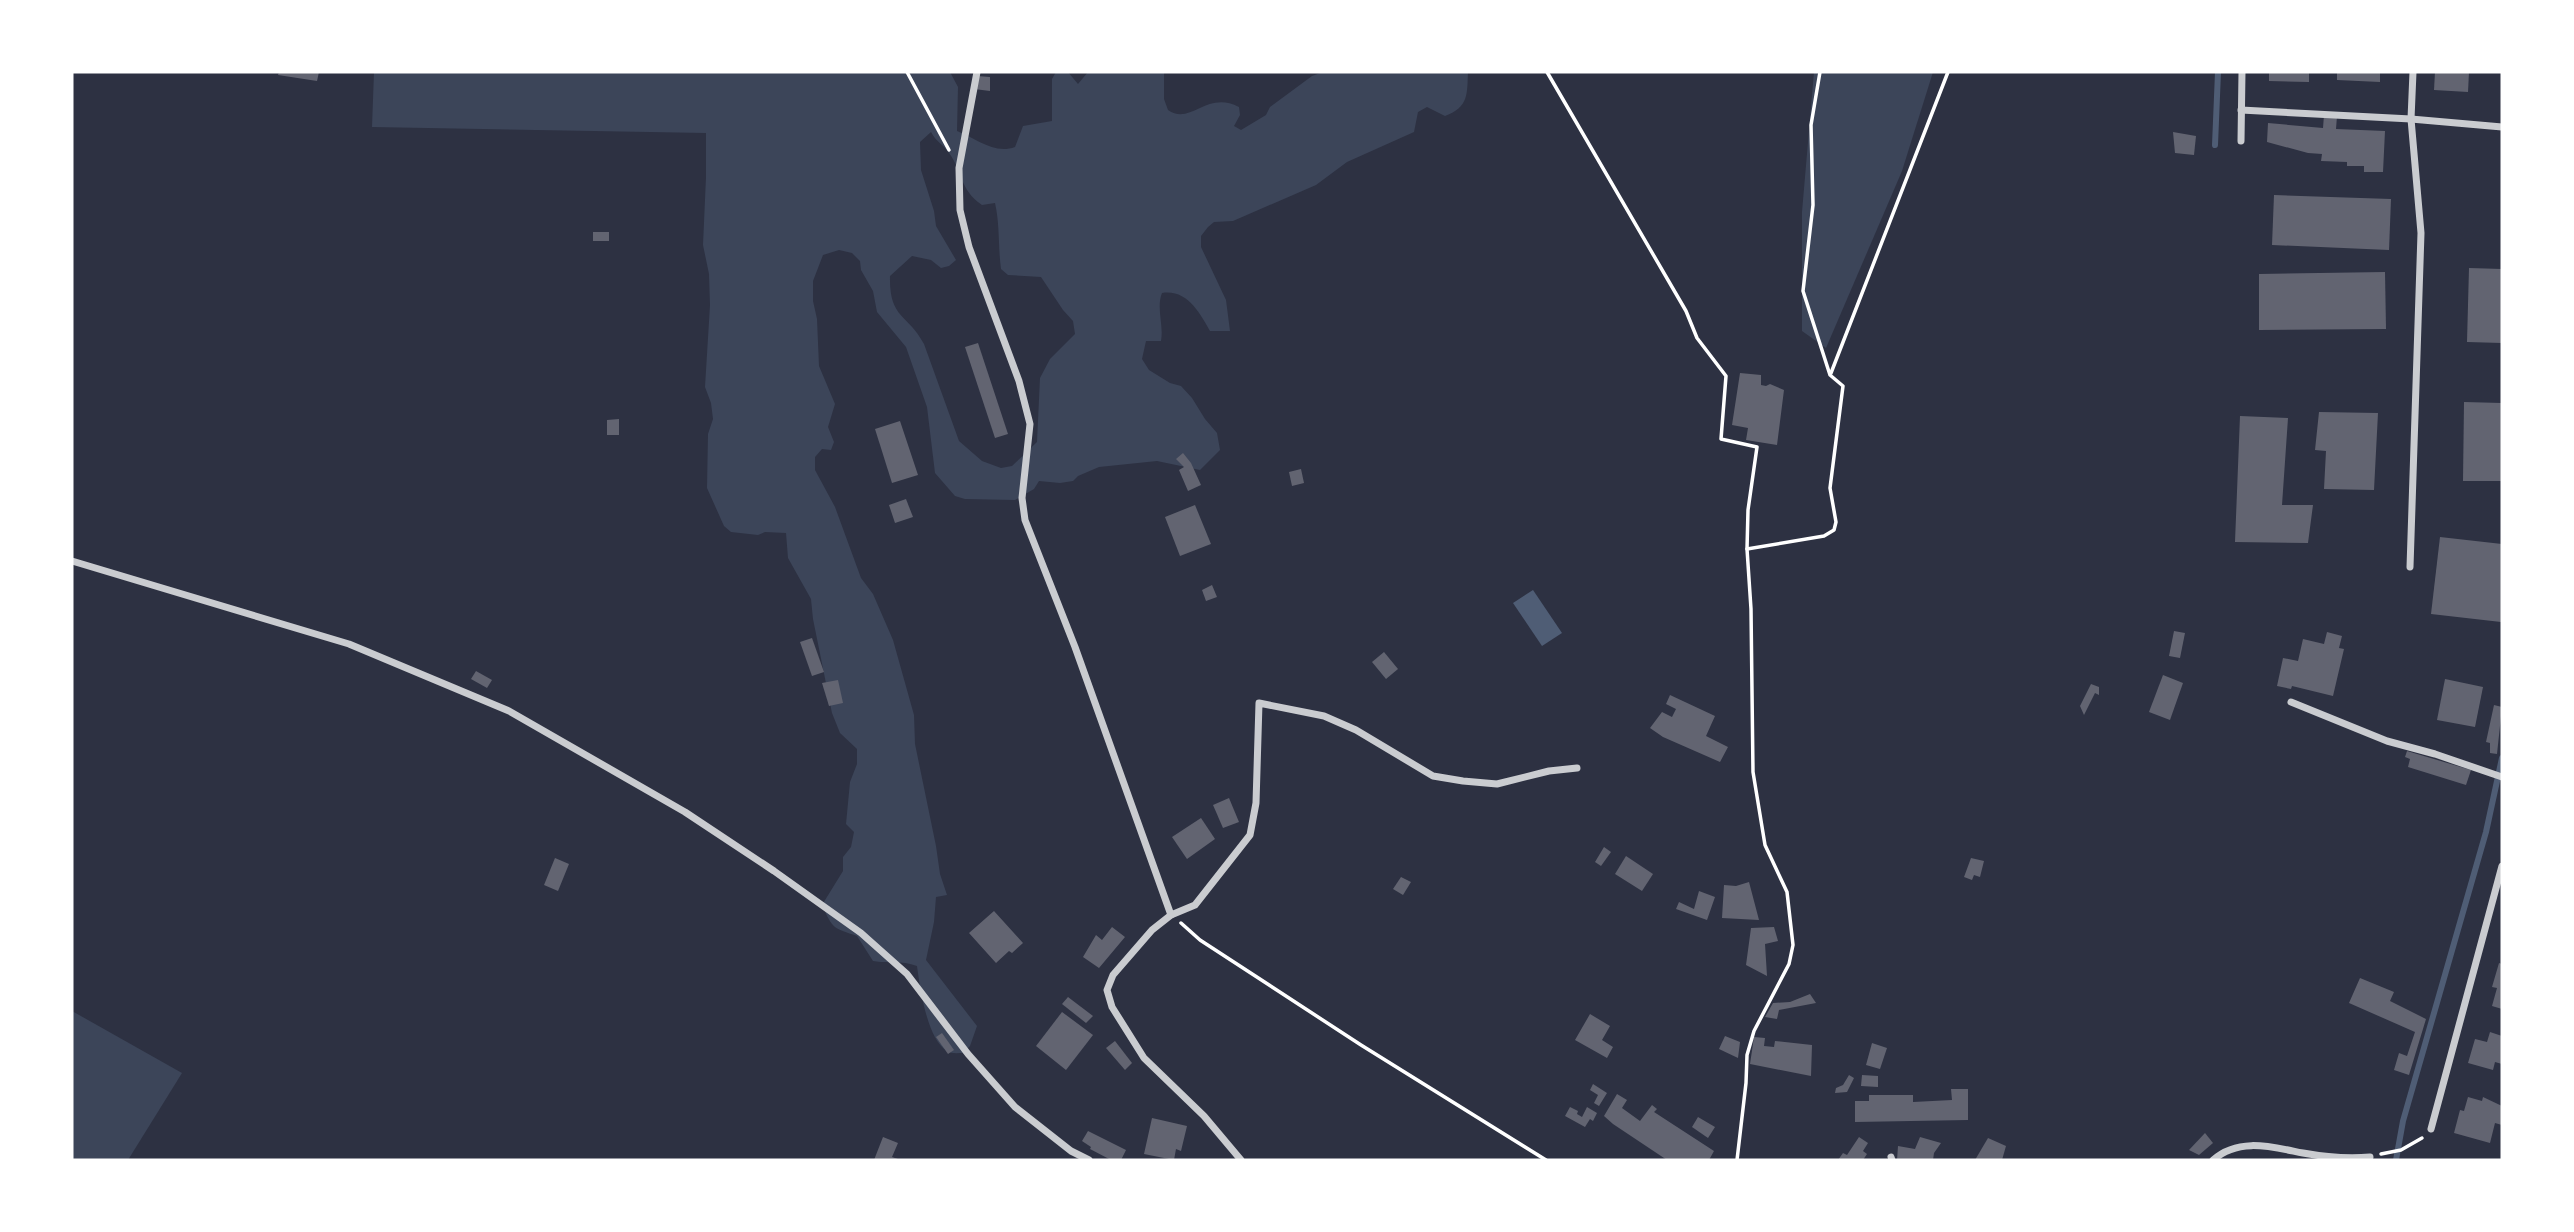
<svg xmlns="http://www.w3.org/2000/svg" width="2574" height="1232" font-family="Jost,sans-serif">
  <style>
    .green { fill: #3c4559; fill-rule: evenodd }
    .water { fill: #4f5d75 }
    .lines { fill: none; stroke-linecap: round; stroke-linejoin: round }
    .stream { stroke: #4f5d75; stroke-width: 6 }
    .building { fill: #626471 }
    .path { stroke: #fff; stroke-width: 3.5 }
    .minor { stroke: #caccd0; stroke-width: 7 }
  </style>
  <rect width="100%" height="100%" fill="#2d3142"/>
  <g class="green">
    <path d="M374,72h576l8,15 -1,44c19,7 37,24 58,16l8,-21 29,-5v-42l4,-7h12l10,12 10,-12h76v27l4,11c23,16 38,-20 71,-3l1,8 -6,11 7,4 25,-15 4,-8 42,-31 11,-4h145c-1,22 1,35 -23,44l-18,-9 -9,5 -4,20 -67,30 -31,23 -83,36 -19,1 -6,5 -7,9v11l25,53 4,31h-20c-10,-18 -23,-42 -48,-38 -6,15 2,32 -1,48h-15l-4,18 7,11 21,13 11,3 11,12 13,21 12,14 3,17 -20,20 -43,-9 -58,6 -21,9 -5,5 -13,2 -21,-2 -5,8 -19,11 -50,-1 -10,-3 -20,-23 -8,-66 -21,-60 -29,-35 -4,-21 -12,-21 -1,-9 -8,-8 -13,-3 -16,5 -10,26v20l4,18 2,47 16,38 -7,23 6,15 -3,8 -9,-1 -7,8v13l20,37 26,71 12,16 20,46 21,75 1,29 21,102 4,28 7,21 -11,2 -2,25 -8,38 51,66 -7,20 -7,7c-5,0 -12,1 -16,-2 -20,-12 -27,-63 -30,-85 -16,-6 -29,-2 -44,-5l-16,-25c-23,-8 -24,-6 -35,-31l21,-34v-14l8,-10 3,-15 -8,-8 4,-42 7,-18v-15l-17,-16 -8,-20 -19,-94 -2,-20 -23,-41 -2,-25 -21,-1 -7,3 -27,-3 -7,-6 -17,-38 1,-54 5,-15 -2,-16 -6,-16 5,-82 -1,-31 -6,-29 3,-68v-44l-334,-6zM931,132c6,11 12,12 18,21 14,19 10,36 33,52l13,-2c5,22 3,44 6,66l7,6 33,2 22,33 10,11 2,13 -25,25 -10,19 -3,64 -25,24 -11,2 -19,-7 -23,-20 -35,-97c-17,-31 -35,-25 -34,-68l22,-20 19,4 10,8 8,-2 7,-6 -20,-34 -2,-15 -13,-41 -1,-28z"/>
    <path d="M1814,72h119l-31,99 -76,177 -24,-17v-119z"/>
    <path d="M72,1011l110,62 -54,87h-56z"/>
  </g>
  <path class="water" d="M1533,590l29,43 -20,13 -29,-43z"/>
  <g class="lines">
    <g class="stream">
      <path d="M2215,145l3,-73"/>
      <path d="M2396,1160l7,-39 83,-289 16,-74"/>
    </g>
  </g>
  <g class="building">
    <path d="M279,72h40l-2,9 -39,-6z"/>
    <path d="M2269,72h40v10l-40,-1z"/>
    <path d="M2337,72h43v10l-43,-2z"/>
    <path d="M2435,72h34l-1,20 -34,-2z"/>
    <path d="M977,76l13,1v14l-16,-2z"/>
    <path d="M2324,115l13,1 -1,13 49,2 -2,41h-19v-6h-17v-4l-26,-1 1,-7 -14,-1 -41,-11 1,-19 55,5z"/>
    <path d="M2173,132l23,4 -2,19 -19,-2z"/>
    <path d="M2274,195l117,4 -2,51 -117,-5z"/>
    <rect x="593" y="232" width="16" height="9"/>
    <path d="M2469,268l33,1v74l-35,-1z"/>
    <path d="M2385,272l1,57 -127,1v-56z"/>
    <path d="M978,343l30,91 -13,4 -30,-91z"/>
    <path d="M1740,373l21,2v10l5,1 4,-2 14,6 -7,55 -31,-5 2,-12 -16,-3z"/>
    <path d="M2464,402l38,1v78h-39z"/>
    <path d="M2319,412l59,1 -4,77 -50,-1 2,-38 -11,-1z"/>
    <path d="M2240,416l48,2 -6,87h31l-5,38 -73,-1z"/>
    <path d="M619,419v16h-12v-15z"/>
    <path d="M900,421l18,54 -26,8 -17,-54z"/>
    <path d="M1183,453l8,10 10,22 -13,6 -9,-21 5,-3 -8,-8z"/>
    <path d="M1301,469l3,14 -12,3 -3,-14z"/>
    <path d="M906,499l7,18 -18,6 -6,-18z"/>
    <path d="M1195,505l16,39 -31,12 -15,-39z"/>
    <path d="M2440,537l62,7 -1,78 -70,-8z"/>
    <path d="M1212,585l5,12 -11,4 -4,-11z"/>
    <path d="M2174,631l11,2 -5,25 -11,-2z"/>
    <path d="M2327,632l15,4 -3,12 5,1 -11,47 -41,-10 -1,3 -14,-3 6,-28 15,3 5,-22 21,5z"/>
    <path d="M812,638l12,34 -12,4 -12,-34z"/>
    <path d="M1384,652l14,17 -12,10 -14,-17z"/>
    <path d="M476,671l16,9 -5,8 -16,-9z"/>
    <path d="M2163,675l20,8 -13,37 -21,-8z"/>
    <path d="M2445,679l38,8 -8,40 -38,-7z"/>
    <path d="M838,680l5,23 -14,3 -7,-23z"/>
    <path d="M2091,684l8,3v8l-4,-2 -11,22 -4,-9z"/>
    <path d="M1670,695l45,21 -9,20 22,11 -8,15 -57,-25 -13,-9 12,-16 10,5 4,-8 -10,-5z"/>
    <path d="M2494,705l8,2 -5,47 -7,-1v-10l-4,-1z"/>
    <path d="M2407,751l64,19 -5,15 -58,-18 2,-8 -5,-2z"/>
    <path d="M1229,798l10,24 -16,6 -10,-23z"/>
    <path d="M1201,818l14,21 -28,20 -15,-22z"/>
    <path d="M1604,847l7,5 -10,14 -6,-4z"/>
    <path d="M1626,856l27,18 -11,17 -27,-17z"/>
    <path d="M555,858l14,6 -11,27 -14,-6z"/>
    <path d="M1971,858l13,3 -4,16 -6,-2 -2,5 -8,-3z"/>
    <path d="M1401,877l10,5 -8,13 -10,-6z"/>
    <path d="M1749,882l10,38 -37,-2 2,-33 12,1z"/>
    <path d="M1699,891l16,6 -8,23 -31,-11 3,-7 15,7z"/>
    <path d="M994,911l29,32 -11,10 -3,-2 -13,12 -27,-30z"/>
    <path d="M1112,927l13,10 -26,31 -16,-11 13,-22 6,5z"/>
    <path d="M1774,927l4,14 -13,3 2,32 -21,-11 5,-37z"/>
    <path d="M2499,963l3,1v45l-10,-3 5,-18 -5,-1z"/>
    <path d="M2360,978l34,14 -4,9 36,18 -17,56 -15,-5 5,-17 8,3 8,-24 -66,-29z"/>
    <path d="M1810,994l6,9 -37,7 -2,9 -12,-2 8,-14 17,-1z"/>
    <path d="M1068,997l25,19 -7,7 -24,-19z"/>
    <path d="M1062,1012l31,23 -27,35 -30,-24z"/>
    <path d="M1590,1014l20,12 -8,14 11,7 -6,11 -32,-18z"/>
    <path d="M2490,1032l12,4v28l-7,-2 -2,8 -25,-7 7,-24 12,3z"/>
    <path d="M942,1033l12,17 -6,4 -12,-17z"/>
    <path d="M1725,1036l15,6 -2,16 -19,-9z"/>
    <path d="M1754,1037l11,1 -1,8 10,1 1,-6 37,4 -1,31 -61,-12z"/>
    <path d="M1115,1041l17,22 -7,7 -19,-22z"/>
    <path d="M1872,1043l15,5 -7,21 -14,-4z"/>
    <path d="M1849,1075l5,3 -7,14 -12,1 1,-5 7,-3z"/>
    <path d="M1862,1075l16,1v11l-17,-1z"/>
    <path d="M1593,1084l14,9 -8,13 -5,-3 4,-8 -8,-5z"/>
    <path d="M1951,1089h17v31l-113,2v-21h14v-6h44v7l39,-2z"/>
    <path d="M1617,1094l10,6 -5,8 18,13 12,-16 5,4 -3,3 60,39 -5,9h-42l-54,-36 -9,-8z"/>
    <path d="M2468,1097l14,4 1,-4 19,9v19l-7,-2 -5,20 -36,-10 6,-23 4,1z"/>
    <path d="M1570,1107l8,4 -1,3 5,3 5,-10 10,6 -4,8 -3,-2 -5,8 -20,-11z"/>
    <path d="M1698,1117l17,10 -7,11 -16,-11z"/>
    <path d="M1152,1118l35,8 -6,25 -5,-2 -2,11 -30,-6z"/>
    <path d="M1088,1131l38,19 -5,10h-10l-21,-11 1,-2 -9,-6z"/>
    <path d="M2205,1133l8,10 -14,12 -10,-5z"/>
    <path d="M883,1137l15,6 -6,14 9,3h-27z"/>
    <path d="M1859,1137l9,6 -5,8 4,3 -4,6h-25l5,-7 4,2z"/>
    <path d="M1920,1137l21,6 -7,10 -1,7h-36l1,-14 17,3z"/>
    <path d="M1988,1138l18,8 -4,14h-27z"/>
  </g>
  <g class="lines">
    <g class="path">
      <path d="M907,72l42,78"/>
      <path d="M1547,72l139,239 11,27 29,38 -5,63 36,8 -9,63 -1,39 4,60 2,163 12,73 22,47 6,53 -4,19 -35,67 -7,24 -1,28 -9,77"/>
      <path d="M1831,373l117,-301"/>
      <path d="M1747,549l77,-13 10,-6 2,-8 -6,-34 13,-102 -13,-11 -27,-84 10,-86 -2,-80 9,-53"/>
      <path d="M1181,923l19,17 161,105 185,115"/>
      <path d="M2381,1154l20,-4 21,-12"/>
    </g>
    <g class="minor">
      <path d="M977,72l-18,96 1,42 9,37 50,134 11,43 -8,74 3,22 50,127 96,268"/>
      <path d="M2241,110l170,9 91,8"/>
      <path d="M2241,141l1,-69"/>
      <path d="M72,561l277,83 160,67 176,101 89,59 87,62 46,41 61,80 47,53 56,44 18,9"/>
      <path d="M2410,567l11,-334 -10,-114 2,-47"/>
      <path d="M2291,702l96,39 48,13 67,23"/>
      <path d="M2431,1129l71,-263"/>
      <path d="M1891,1157l1,3"/>
      <path d="M1241,1160l-37,-44 -60,-58 -32,-51 -5,-17 6,-15 39,-45 19,-15 24,-10 55,-70 6,-32 3,-100 65,13 32,14 77,46 30,5 34,3 52,-13 28,-3"/>
      <path d="M2213,1160c26,-23 59,-13 90,-7 22,4 45,6 67,4"/>
    </g>
  </g>
  <rect width="2574" height="1232" fill="none" stroke="#ffffff" stroke-width="147"/>
</svg>
